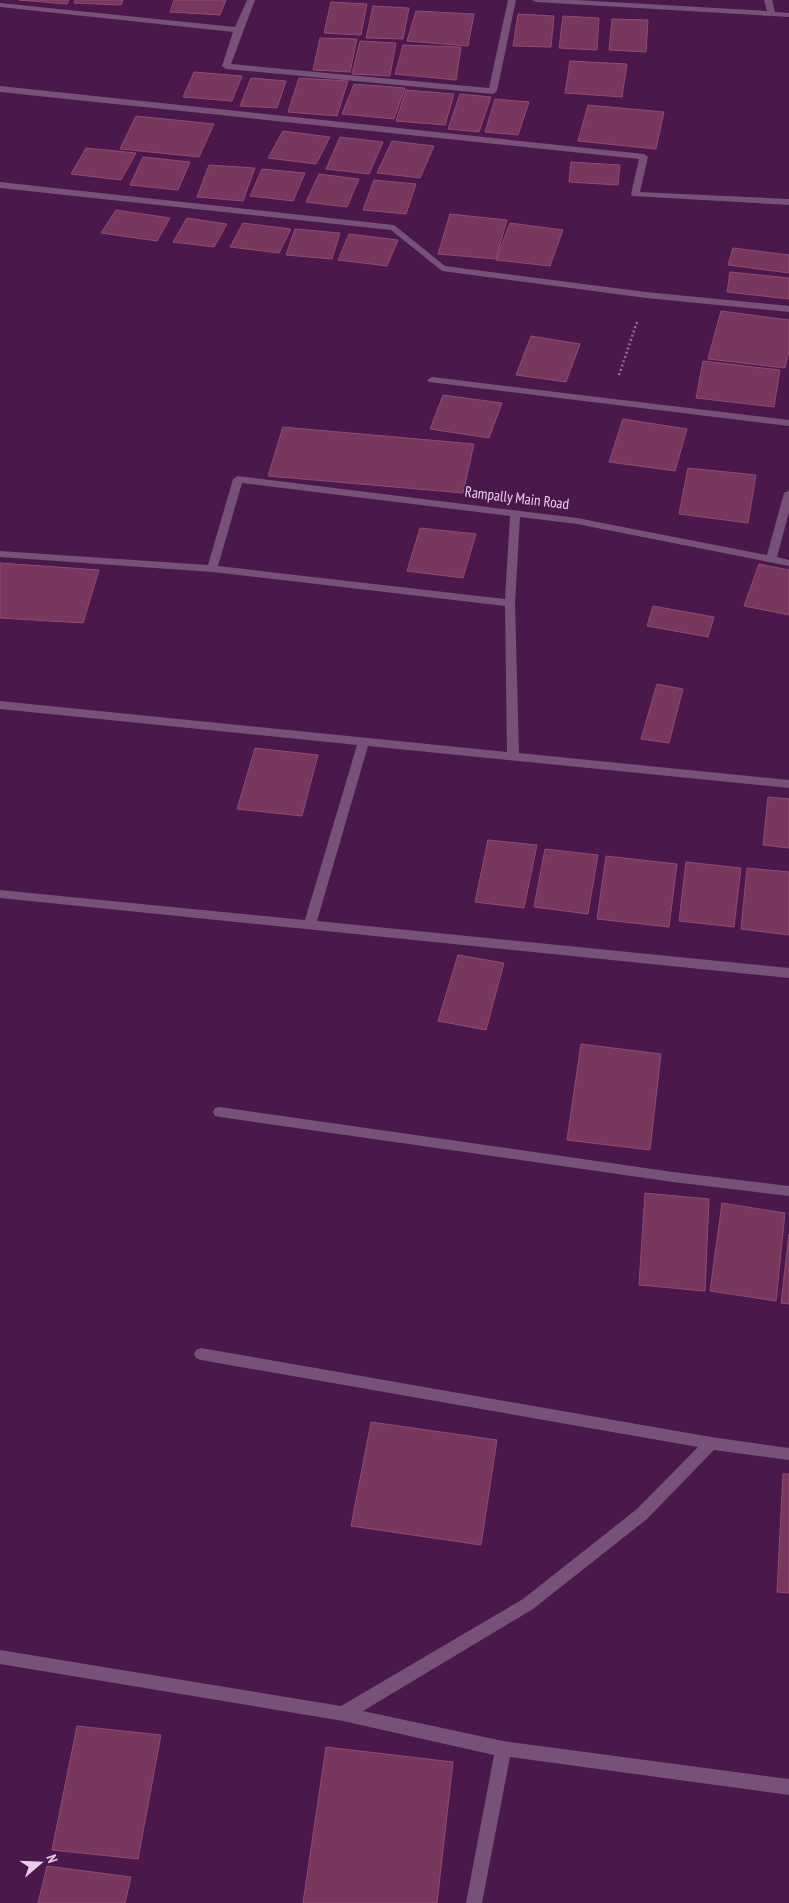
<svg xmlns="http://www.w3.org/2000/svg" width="789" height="1903" font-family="'PT Sans Narrow',sans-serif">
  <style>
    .building { fill: #78375c; stroke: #904c72 }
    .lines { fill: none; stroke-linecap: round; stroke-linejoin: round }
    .path { stroke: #976e96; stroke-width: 2.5; stroke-dasharray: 2 2.5; stroke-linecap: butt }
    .minor { fill: #775177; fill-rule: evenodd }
    .labels { text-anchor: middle; stroke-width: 4; stroke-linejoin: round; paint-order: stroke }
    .street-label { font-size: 15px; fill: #ebcdea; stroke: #4a184a }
  </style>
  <rect width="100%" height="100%" fill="#4a184a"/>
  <g class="building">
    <path d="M19,0h50l-2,4z"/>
    <path d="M75,0h48l-2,5 -47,-2z"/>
    <path d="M174,0h52l-6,15 -50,-3z"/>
    <path d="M331,2l36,2 -6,31 -37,-2z"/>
    <path d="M373,6l36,2 -6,31 -37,-1z"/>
    <path d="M416,11l58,3 -6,32 -61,-5z"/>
    <path d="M518,14l36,2 -3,31 -38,-1z"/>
    <path d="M563,16l36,2 -2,32 -38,-2z"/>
    <path d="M612,19l36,1 -2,32 -37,-2z"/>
    <path d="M320,38l37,1 -7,33 -37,-2z"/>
    <path d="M360,41l36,2 -6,33 -38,-2z"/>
    <path d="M403,45l58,2 -5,33 -61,-6z"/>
    <path d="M570,61l57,3 -5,33 -57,-4z"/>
    <path d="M194,72l48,4 -10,25 -49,-4z"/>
    <path d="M251,78l35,3 -9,27 -37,-2z"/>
    <path d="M299,78l49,3 -11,35 -49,-4z"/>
    <path d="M354,84l51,4 -11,31 -52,-5z"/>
    <path d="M406,90l48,4 -9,31 -49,-4z"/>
    <path d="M460,94l31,3 -12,35 -31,-3z"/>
    <path d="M495,99l34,3 -11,33 -33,-3z"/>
    <path d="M588,105l76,7 -8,37 -78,-8z"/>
    <path d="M136,116l78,8 -15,33 -79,-8z"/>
    <path d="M283,131l47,6 -14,27 -48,-6z"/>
    <path d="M340,137l43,5 -14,32 -43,-5z"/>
    <path d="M392,141l42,5 -14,32 -43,-5z"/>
    <path d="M86,148l50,5 -15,27 -50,-6z"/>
    <path d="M143,157l47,5 -12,28 -48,-5z"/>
    <path d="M571,162l49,3 -2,20 -49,-3z"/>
    <path d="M209,165l46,3 -12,33 -46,-4z"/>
    <path d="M262,169l43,4 -12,28 -43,-5z"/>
    <path d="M319,174l40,5 -12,28 -41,-5z"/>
    <path d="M374,180l42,4 -10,30 -43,-4z"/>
    <path d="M116,210l54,8 -13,23 -56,-8z"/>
    <path d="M450,214l57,6 -11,39 -58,-5z"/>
    <path d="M187,218l40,6 -13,23 -41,-5z"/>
    <path d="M243,223l48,6 -12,24 -49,-6z"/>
    <path d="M510,223l53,7 -13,36 -54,-6z"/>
    <path d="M295,229l45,4 -8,26 -46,-4z"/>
    <path d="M349,234l49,6 -11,26 -49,-6z"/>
    <path d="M733,248l56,7v18l-61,-8z"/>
    <path d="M730,272l59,6v21l-62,-7z"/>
    <path d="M721,311l68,9v31l-4,17 -77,-9z"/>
    <path d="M531,336l49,8 -14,38 -50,-7z"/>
    <path d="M703,361l77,9 -6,37 -78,-9z"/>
    <path d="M443,395l59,8 -13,35 -59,-9z"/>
    <path d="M623,419l64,10 -12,42 -66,-9z"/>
    <path d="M283,427l191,17 -11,49 -195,-17z"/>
    <path d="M688,468l68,7 -8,48 -69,-9z"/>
    <path d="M420,528l56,6 -13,44 -56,-7z"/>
    <path d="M0,563l99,7 -16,53 -83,-5z"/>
    <path d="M759,564l30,6v45l-45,-9z"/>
    <path d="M653,606l61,11 -6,20 -61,-11z"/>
    <path d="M657,684l26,5 -14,54 -28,-4z"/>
    <path d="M255,748l63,7 -16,61 -65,-7z"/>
    <path d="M768,797l21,2v49l-26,-3z"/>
    <path d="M488,840l49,5 -13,63 -49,-6z"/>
    <path d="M545,849l53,6 -10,59 -54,-7z"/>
    <path d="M606,856l71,8 -8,63 -72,-8z"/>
    <path d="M686,862l55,6 -7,59 -55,-6z"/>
    <path d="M747,868l42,4v63l-48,-6z"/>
    <path d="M458,955l46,8 -18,67 -48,-9z"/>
    <path d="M581,1044l80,10 -11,96 -83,-10z"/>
    <path d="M645,1193l64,6 -4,92 -66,-6z"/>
    <path d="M722,1203l63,10 -9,88 -66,-10z"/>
    <path d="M789,1234v70l-8,-1z"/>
    <path d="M371,1422l126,18 -16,105 -130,-19z"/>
    <path d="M783,1474h6v119l-12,-1z"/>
    <path d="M77,1726l84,9 -23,124 -86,-9z"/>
    <path d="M326,1747l127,15 -16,141h-134z"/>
    <path d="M47,1866l84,11 -6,26h-87z"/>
  </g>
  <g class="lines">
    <path class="path" d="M619,375l18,-53"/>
    <g class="minor">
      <path d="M247,0h8l-24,64 258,24 19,-88h8l-19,91 -4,3 -267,-25 -4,-3 11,-34 -233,-25v-4l235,24z"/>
      <path d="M532,0h45l190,11 -3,-11h8l3,12 14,1v4l-253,-15z"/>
      <path d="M0,86l644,68 4,3 -8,35 149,7v6l-157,-9 -1,-2 8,-35 -639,-67z"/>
      <path d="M0,182l394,43 51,41 201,26 143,14v6l-143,-14 -204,-27 -51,-41 -391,-42z"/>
      <path d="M432,377l357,43v6l-360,-44 -2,-2z"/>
      <path d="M238,476l339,42 190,37 17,-62 5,-3v22l-12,45 12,3v6l-212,-42 -57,-7 -5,86 4,150 270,27v8l-421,-42 -51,175 472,47v10l-789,-80v-8l305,30 52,-175 -357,-36v-8l507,51 -2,-146 -293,-34 -212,-15v-6l208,14 25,-86zM242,483l268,33 -5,83 -287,-33z"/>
      <path d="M220,1107l453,65 116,14v10l-116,-14 -453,-65 -5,-1 -2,-4 2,-4z"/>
      <path d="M201,1348l510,89 78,11v12l-75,-10 -67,69 -114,90 -170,102 140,30 286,38v16l-279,-38 -28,146h-16l28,-148 -151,-34 -343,-57v-14l341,56 182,-107 114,-90 61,-62 -497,-87 -5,-2 -2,-4 2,-4z"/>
    </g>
  </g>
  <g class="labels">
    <g class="street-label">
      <text transform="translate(517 498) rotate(7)" y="5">Rampally Main Road</text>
    </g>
  </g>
  <g transform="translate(40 1863) rotate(71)" stroke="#4a184a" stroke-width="4" paint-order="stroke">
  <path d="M0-4L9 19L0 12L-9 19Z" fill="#ebcdea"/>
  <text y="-8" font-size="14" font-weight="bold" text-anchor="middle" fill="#ebcdea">N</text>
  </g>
</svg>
